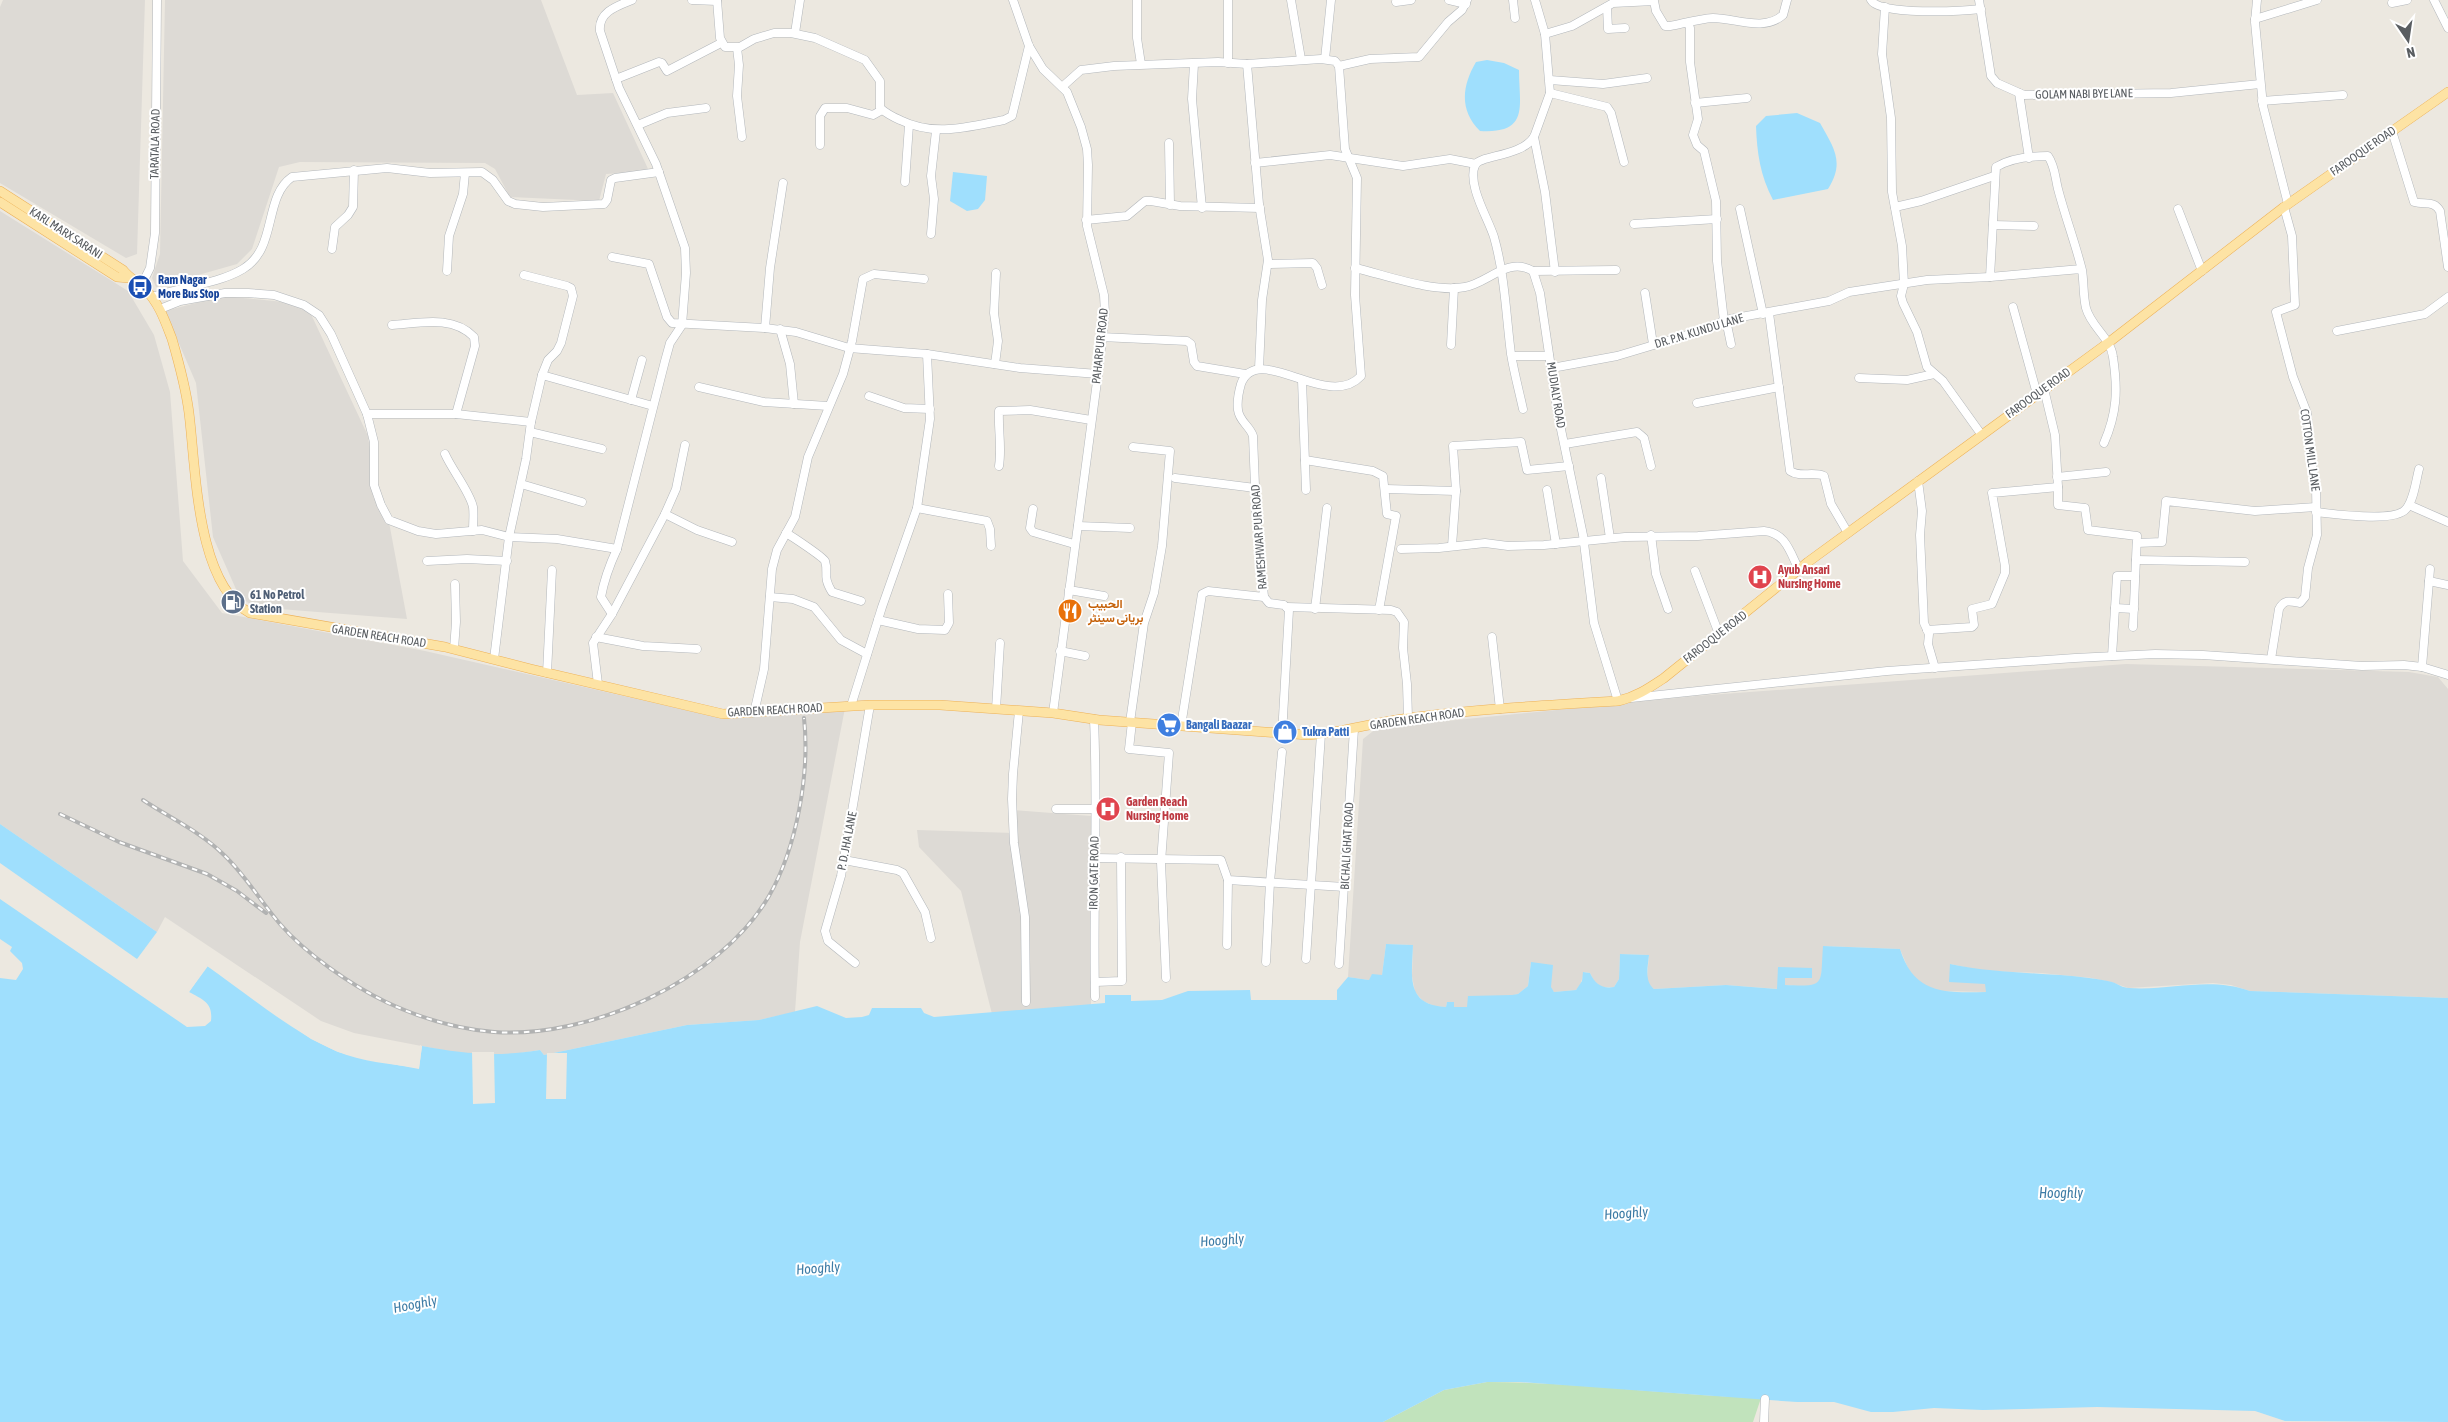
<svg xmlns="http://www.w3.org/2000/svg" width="2448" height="1422" font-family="'Asap Condensed',Vazirmatn,sans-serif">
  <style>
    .industrial { fill: #dddad5 }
    .green { fill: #c1e3bc }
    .water { fill: #9fdffd }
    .pier { fill: #ece8e0 }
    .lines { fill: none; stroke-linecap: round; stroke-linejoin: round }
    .minor-casing { stroke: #b3b7bb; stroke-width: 9 }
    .major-casing { stroke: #edb157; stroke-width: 10 }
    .minor { stroke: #fff; stroke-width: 8 }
    .major { stroke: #fde3a4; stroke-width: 9 }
    .rail-casing { stroke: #b1b2b2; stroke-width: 4 }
    .rail { stroke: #fff; stroke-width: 2; stroke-dasharray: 5.5; stroke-linecap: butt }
    .labels { text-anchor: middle; stroke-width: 4; stroke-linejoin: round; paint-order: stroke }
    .street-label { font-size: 12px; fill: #595d61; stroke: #fff }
    .transit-label { font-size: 12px; font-weight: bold; fill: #164399; stroke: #fff; text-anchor: start }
    .health-label { font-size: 12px; font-weight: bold; fill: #be3a42; stroke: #fff; text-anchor: start }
    .service-label { font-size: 12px; font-weight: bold; fill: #4e5e75; stroke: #fff; text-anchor: start }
    .food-label { font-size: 12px; font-weight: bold; fill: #c56008; stroke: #fff; text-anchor: start }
    .shop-label { font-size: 12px; font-weight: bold; fill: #366cbe; stroke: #fff; text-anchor: start }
    .water-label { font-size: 14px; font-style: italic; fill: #3c7ba5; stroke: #fff }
  </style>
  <rect width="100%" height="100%" fill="#ece8e0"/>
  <g class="industrial">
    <path d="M3,0h142l-8,254 -11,4 -126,-75v-176z"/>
    <path d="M165,0h376l36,95 36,-2 36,78 -43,3 -7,27 -89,-4 -15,-28 -10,-6 -185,-1 -21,5 -27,82 -15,15 -81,23 -4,-9 8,-24z"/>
    <path d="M0,211l128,80 26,44 16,57 13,169 39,52 203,38 300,68 120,-11 -45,234 -5,70 -36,8 -72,5 -143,30 -4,-5 -26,4 -46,1 -114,-22 -33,-12 -156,-104 -8,15 -157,-108z"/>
    <path d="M223,296l71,7 16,9 58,124 4,29 1,32 16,25 18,97 -153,-12 -15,-11 -26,-59 -17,-154 -31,-72z"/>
    <path d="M2126,664l283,8 29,5 10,12v309l-198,-7 -19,-6 -18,-2 -85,5 -17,-6 -19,-4 -51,-5 -57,-2 -34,-7 36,20v8l-45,-1 -14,-4 -8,-5 -9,-9 -10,-24 -76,-3 -3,34 -5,5 -5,2 -26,-2v-8l-6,-10 -1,22 -52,-4 -72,4 -5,-4 -2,-7 2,-23 -29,-1 -1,25 -5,8h-13l-7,-6 -4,-8 -6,-1 -4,14 -4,4 -22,2 -23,-30 -3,24 -10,8 -51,13h-13l-7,-5 -1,5 -12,-1 -11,-5 -8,-9 -3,-16 1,-31 -27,-1 -4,31 -13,5 -21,-3 15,-238 14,-11 319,-32z"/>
    <path d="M1014,810l77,6v189l-99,9 -31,-123 -42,-44 -2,-17 97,3z"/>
  </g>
  <path class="green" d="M1487,1382c91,0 182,13 274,16l-8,24h-370l61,-32z"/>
  <g class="water">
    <path d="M1487,60l17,3 15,7c0,36 11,64 -39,61 -21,-21 -18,-45 -4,-69z"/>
    <path d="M1797,113l23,10c14,25 25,39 8,66l-55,11c-13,-25 -16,-47 -17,-74l10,-10z"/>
    <path d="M953,172l34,4 -2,24 -7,9 -11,2 -17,-10z"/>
    <path d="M0,824l157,108 -20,27 -137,-96z"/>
    <path d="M0,899l187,128 18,-1 6,-5c2,-18 -7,-21 -22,-29l18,-26c40,28 85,66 129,85 26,11 56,13 83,17l3,-22c43,8 75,11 118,4l4,5 143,-30 72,-5 58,-14 29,12 16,-1 7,-2 3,-7h49l3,5 10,4 171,-14v-8h26v6l31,-1 26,-9 62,-1 1,10h86v-10l11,-13 21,3 3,-6 10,1 4,-31 27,1c-1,31 -8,60 33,62l1,-5h7v5h13l1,-11 44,-1 6,-1 10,-8 3,-24 22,3 -2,22 3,5 22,-2 6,-9 1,-9 7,1c5,11 12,16 24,14l5,-8 1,-25 29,1c-1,11 -5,26 5,34l72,-4 51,4 1,-22 34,1v10h-27v7c42,2 35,0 38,-39l77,3c14,45 44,44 86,43l-1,-8 -36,-2 1,-18c46,10 93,8 139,14 8,1 16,2 23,4 6,2 11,6 17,6 42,3 79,-12 121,3l198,7v424l-163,-1 -30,-10 -158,-4 -114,3 -49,-2 -41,4h-22l-37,-10h-37l-278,-20h-32l-43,8 -61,32h-1383v-444l16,2 7,-11 -1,-6 -12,-12 2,-4 -12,-8z"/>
  </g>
  <g class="pier">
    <path d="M208,963l105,74 26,12 27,8 51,9 3,-21 2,1 -3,23 -54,-10 -27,-7 -27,-13 -103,-73 -19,26 -2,-1z"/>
    <path d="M472,1052h22l1,51 -22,1z"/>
    <path d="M547,1053h20l-1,46h-20z"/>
  </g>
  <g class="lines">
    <defs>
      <g id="minor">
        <path d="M692,0l25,1"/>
        <path d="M717,0l3,38 5,9h15l14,-8 20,-6h17l24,5 50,22 15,21v27c6,5 13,9 20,12 35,17 67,7 104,0l8,-4 17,-70"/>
        <path d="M1013,0l16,46 14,23 24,23 14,35 6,22 1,16 -1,61 17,69 1,19 -7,60 -45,339"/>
        <path d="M1137,0v38l4,26"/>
        <path d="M1291,0l10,59"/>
        <path d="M1449,0l17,4"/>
        <path d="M1513,0l2,18"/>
        <path d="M1871,0c8,16 92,11 110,9"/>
        <path d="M1979,0l12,76 6,7 27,12 147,-2 89,-9"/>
        <path d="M2257,0l-2,22 8,84 25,98"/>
        <path d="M2434,0l14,28"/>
        <path d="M1396,2l15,-2"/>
        <path d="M2392,3l15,-3"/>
        <path d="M1607,7l1,22 17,-1"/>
        <path d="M1885,7l-3,47 9,64 1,74 10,54 2,38 -3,12 2,7 14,29 10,35 16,14 38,53"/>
        <path d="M2255,19l62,-19"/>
        <path d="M1688,23l2,5v34l8,57 -5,16 4,10 7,6 12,50 1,60 7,60"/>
        <path d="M795,33l5,-33"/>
        <path d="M1545,34l27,-8 41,-23 41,-2 2,10 9,15h5c15,-3 29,-7 43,-8 22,0 51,14 70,-3l4,-15"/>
        <path d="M737,48l2,17 -2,31 5,41"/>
        <path d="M1325,59l6,-59"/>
        <path d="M1228,63v-63"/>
        <path d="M1194,64l-2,35 10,109"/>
        <path d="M1247,64l12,140 9,56 -6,40 -3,69"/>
        <path d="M1339,66l31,-7 49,-2 29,-35 14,-12 5,-10"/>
        <path d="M616,79l43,-17 3,1 5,8 54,-28"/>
        <path d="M1550,80l53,4 44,-6"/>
        <path d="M1062,87l19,-17 33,-4 104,-4 29,2 74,-5 14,2 4,5 6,83 12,29 -2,117 6,81c-33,36 -104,-36 -120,8 -2,7 -4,19 -3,26 1,11 12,16 15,26l3,75 8,86 5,6 15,2 5,5 -7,125"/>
        <path d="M1550,93l57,14 4,6 13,49"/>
        <path d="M2019,93l10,65"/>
        <path d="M2262,101l81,-6"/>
        <path d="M1695,103l52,-5"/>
        <path d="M638,125l29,-12 39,-5"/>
        <path d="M2392,131l22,71c11,3 20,-2 26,9l8,56"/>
        <path d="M1534,137l11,55 10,80"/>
        <path d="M1169,143l1,62"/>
        <path d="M820,145v-29l5,-8h22l26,7 9,-5"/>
        <path d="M1255,163l75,-8 73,11 47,-7 26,5"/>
        <path d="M905,182l4,-57"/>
        <path d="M1895,207l26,-6 73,-25"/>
        <path d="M1740,209l23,105"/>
        <path d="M2178,209l24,62"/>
        <path d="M1086,220l41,-4 18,-15h6l29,5 80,2"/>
        <path d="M1634,224l83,-5"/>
        <path d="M1993,225l41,1"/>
        <path d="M931,234l3,-35 -3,-23 5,-45"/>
        <path d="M332,249l3,-22 13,-12 5,-8 1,-37"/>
        <path d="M612,257l37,7 18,53 5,6 93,5 31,4 53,16 78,6 93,14 78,6"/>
        <path d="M1268,264l45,-1 4,5 5,17"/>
        <path d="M1355,268c31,7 78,25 110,19 23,-4 43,-31 68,-16l7,22 18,122 25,120 11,88 24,78"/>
        <path d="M2081,269l-91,8 6,-110c15,-9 35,-11 52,-11 7,10 7,21 10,33 7,27 17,53 24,81 2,12 1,26 4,38 5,19 25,30 27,49 5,33 4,56 -9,86"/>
        <path d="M447,271l2,-35 14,-42 2,-21"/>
        <path d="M1533,271l83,-1"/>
        <path d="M141,286l9,-18 5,-35 2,-233"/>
        <path d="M1645,293l8,51"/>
        <path d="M152,297c28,-10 66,-13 91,-28 35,-21 20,-72 49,-92l95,-9 43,5 52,-1 11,8 15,21 7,3 28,3 61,-3 3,-4 4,-20 4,-2 44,-6"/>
        <path d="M2013,307l24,87"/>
        <path d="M160,309l20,-8 45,-8h23l26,2 30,10 15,10 12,19 36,80 7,28v43l7,20 8,15 29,11 18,3 46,-4 27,7 48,2 60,10"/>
        <path d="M1769,313l21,158c10,7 23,0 34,5l7,28 17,29"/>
        <path d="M1726,320l5,24"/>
        <path d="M392,325c28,-2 61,-10 82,12l1,9 -19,68"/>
        <path d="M765,328l5,-60 13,-85"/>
        <path d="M780,329l10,35 4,40"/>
        <path d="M2337,331l88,-17 23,-17"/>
        <path d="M1101,337l86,4 4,3 3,18 3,4 48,8"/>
        <path d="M1451,345l3,-57"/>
        <path d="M1512,356h37"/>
        <path d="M995,364l3,-23 -4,-28 2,-40"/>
        <path d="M1552,368l65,-12 67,-20 46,-17 99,-18 20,-9 78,-12 63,-3"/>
        <path d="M542,375l111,31"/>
        <path d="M1859,378l48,2 27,-6"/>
        <path d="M1302,380l4,110"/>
        <path d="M699,387l65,15 64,4"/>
        <path d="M2044,389l11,46 3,52"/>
        <path d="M869,396l35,12 26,1"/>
        <path d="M631,400l11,-40"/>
        <path d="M1697,403l82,-16"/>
        <path d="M1523,409c-4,-18 -9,-37 -12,-55 -5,-39 -6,-78 -17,-117 -6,-19 -27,-52 -19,-72 5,-10 46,-8 59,-28l16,-44 -5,-59 -10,-34"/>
        <path d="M367,414h89l75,8"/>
        <path d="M530,432l72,17"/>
        <path d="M1565,444l72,-12 7,6 7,28"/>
        <path d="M445,454c7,16 25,38 28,53 1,7 0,16 0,24"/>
        <path d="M1305,460l68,11 10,5 4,38 9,2 -17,94"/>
        <path d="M999,466c3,-19 -1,-36 0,-55l31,-1 61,10"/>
        <path d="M2057,477l49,-5"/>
        <path d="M1175,478l80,10"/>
        <path d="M1601,478l9,60"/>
        <path d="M1918,481l4,30 -2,24 4,88 5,11 -1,10 7,24"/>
        <path d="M521,484l61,18"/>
        <path d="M1386,489l70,2"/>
        <path d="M1547,490l9,54"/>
        <path d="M2409,505l39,17"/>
        <path d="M917,508l70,13 3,8 1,17"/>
        <path d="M1033,509l-3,19 3,4 41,12"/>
        <path d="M2316,512c18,2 79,11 90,-3 8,-9 10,-29 13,-40"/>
        <path d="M665,514l32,16 35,12"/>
        <path d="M1078,526l52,2"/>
        <path d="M786,533c7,4 37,24 39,28 4,12 -3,15 7,31l29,9"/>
        <path d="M1651,535l5,39 12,35"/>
        <path d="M2137,543l25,-1 4,-41 89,10 61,-4"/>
        <path d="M1452,546l4,-55 -3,-45 68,-4 6,28 42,-4"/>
        <path d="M1401,549l38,-1 46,-5 23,3 36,-1 81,-8 73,-1 66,-5c22,2 26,21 35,39"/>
        <path d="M2136,560l109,2"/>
        <path d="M427,561l40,-2 40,2"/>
        <path d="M1695,571l24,63"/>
        <path d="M2429,581l19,4"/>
        <path d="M1069,590l35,6"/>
        <path d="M770,597l23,2 21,8 27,33 26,14"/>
        <path d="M1287,607l104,3 6,2 7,10 -1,26 4,36 1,34"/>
        <path d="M2115,608l2,-32h18"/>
        <path d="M1315,609l12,-101"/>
        <path d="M612,614l-11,-17c3,-17 9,-33 16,-48l48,-188 5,-18 12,-18 4,-52 -1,-25 -29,-84 -37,-76 -19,-57c-2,-19 17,-25 32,-31"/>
        <path d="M878,620l40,9 27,1 4,-7 -1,-29"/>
        <path d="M1927,630l45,-3 2,-2 -2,-16 20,-5 13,-31v-7l-13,-73 66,-6v18l27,3 3,22 49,6 -4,91"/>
        <path d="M596,637l47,9 54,3"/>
        <path d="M1492,637l8,72"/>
        <path d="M454,649l2,-27 -1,-38"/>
        <path d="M1060,651l25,5"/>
        <path d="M2112,656l3,-48 19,1"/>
        <path d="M494,659l15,-122 17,-78 5,-37 11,-47 6,-15 9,-9 4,-8 12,-47 -2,-8 -4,-2 -43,-11"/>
        <path d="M2271,659l8,-50c5,-10 11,-8 21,-6l5,-6 3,-29 9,-33 -1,-47 -5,-30 -4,-45 -14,-36 -17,-65 19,-7 -3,-69 -8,-29"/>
        <path d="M2422,667l8,-98"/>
        <path d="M547,673l5,-103"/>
        <path d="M598,684l-5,-41 19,-29 53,-100 11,-25 9,-44"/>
        <path d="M1631,698l256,-27 188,-13 80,-4 48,1 159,11 42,-1 18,2 26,8"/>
        <path d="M851,706l31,-99 35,-99 13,-89 -3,-65"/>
        <path d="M996,709l4,-66"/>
        <path d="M1019,711l-6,63 -1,25 2,44 11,74 1,85"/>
        <path d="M754,713l10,-44 8,-100 5,-19 18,-33 13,-60 35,-83 9,-33 11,-62 11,-5 50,5"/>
        <path d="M1094,719c4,93 -1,185 1,278"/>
        <path d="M1130,722l14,-99 10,-30 8,-47 8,-95 -37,-4"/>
        <path d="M1132,722l-3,27 40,4 -8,109 5,116"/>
        <path d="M1181,726l21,-132 6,-3 56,6"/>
        <path d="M1056,809h39"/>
        <path d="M1094,858l127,2 7,20 117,7"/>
        <path d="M844,860l53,10 6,3 22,39 6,26"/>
        <path d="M1227,945l1,-65"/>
        <path d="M1306,959l15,-225"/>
        <path d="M1266,962l4,-80 12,-130"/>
        <path d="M855,963l-27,-22 -3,-10 16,-55 29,-171"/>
        <path d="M1339,964l15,-235"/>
        <path d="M1095,982l27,-1 -1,-124"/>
        <path d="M1764,1422l1,-23"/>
      </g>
      <g id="major">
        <path d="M0,191l123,79c6,8 15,12 22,19 14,14 20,32 27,50 7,24 14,50 17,74 7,55 7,171 61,200l195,34 86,22 192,45 147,-9h70l113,8 46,7 209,15c34,-2 67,-13 101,-17 69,-9 140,-13 209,-17 18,-4 31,-13 46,-23l144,-116 300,-219 176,-136 164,-115"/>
        <path d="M0,202l117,75 12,1"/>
      </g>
    </defs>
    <use href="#minor" class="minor-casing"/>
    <use href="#major" class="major-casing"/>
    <use href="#minor" class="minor"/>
    <use href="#major" class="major"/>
    <defs>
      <g id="rail">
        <path d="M143,800c27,18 58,32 81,55 22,21 37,47 56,69 26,30 71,61 106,78 34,16 71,27 108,30 96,7 226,-52 275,-136 28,-49 41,-123 35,-178"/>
        <path d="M60,814l59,28 88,32 30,17 29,22"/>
      </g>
    </defs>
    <use href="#rail" class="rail-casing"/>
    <use href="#rail" class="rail"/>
  </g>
  <defs>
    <symbol id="bus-disc" viewBox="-11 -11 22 22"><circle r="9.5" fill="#1a4fb4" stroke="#fff"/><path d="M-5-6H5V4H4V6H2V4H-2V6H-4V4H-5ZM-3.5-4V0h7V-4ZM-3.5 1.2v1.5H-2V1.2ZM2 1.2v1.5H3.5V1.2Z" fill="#fff"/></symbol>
    <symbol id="hospital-disc" viewBox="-11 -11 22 22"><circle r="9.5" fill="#e0444e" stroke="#fff"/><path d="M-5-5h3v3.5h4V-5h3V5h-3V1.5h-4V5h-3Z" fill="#fff"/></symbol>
    <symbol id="fuel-disc" viewBox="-11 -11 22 22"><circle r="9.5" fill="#5c6f8a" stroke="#fff"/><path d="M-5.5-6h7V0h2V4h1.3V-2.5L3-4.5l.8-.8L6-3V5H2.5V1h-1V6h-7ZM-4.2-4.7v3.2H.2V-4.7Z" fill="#fff"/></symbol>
    <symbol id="restaurant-disc" viewBox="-11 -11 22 22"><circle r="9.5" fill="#e8710a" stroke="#fff"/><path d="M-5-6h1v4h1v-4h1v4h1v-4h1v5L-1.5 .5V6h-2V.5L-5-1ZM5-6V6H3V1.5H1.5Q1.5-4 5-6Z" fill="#fff"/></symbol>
    <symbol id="supermarket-disc" viewBox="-11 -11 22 22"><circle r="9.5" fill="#3f7fe0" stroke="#fff"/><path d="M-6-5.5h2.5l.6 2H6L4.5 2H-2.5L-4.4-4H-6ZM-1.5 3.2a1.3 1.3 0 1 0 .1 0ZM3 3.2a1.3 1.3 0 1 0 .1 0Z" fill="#fff"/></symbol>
    <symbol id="shop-disc" viewBox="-11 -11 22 22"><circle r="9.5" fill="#3f7fe0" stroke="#fff"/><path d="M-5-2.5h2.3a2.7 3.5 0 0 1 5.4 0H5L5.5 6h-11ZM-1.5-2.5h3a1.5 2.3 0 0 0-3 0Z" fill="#fff"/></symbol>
  </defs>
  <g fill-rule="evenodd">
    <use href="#bus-disc" x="126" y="273" width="28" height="28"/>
    <use href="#hospital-disc" x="1746" y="563" width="28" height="28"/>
    <use href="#fuel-disc" x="219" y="588" width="28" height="28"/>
    <use href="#restaurant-disc" x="1056" y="597" width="28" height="28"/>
    <use href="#supermarket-disc" x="1155" y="711" width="28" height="28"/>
    <use href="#shop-disc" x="1271" y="718" width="28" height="28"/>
    <use href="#hospital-disc" x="1094" y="795" width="28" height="28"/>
  </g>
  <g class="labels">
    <g class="street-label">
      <text transform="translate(2084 94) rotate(-1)" y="4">GOLAM NABI BYE LANE</text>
      <text transform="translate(155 144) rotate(-89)" y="4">TARATALA ROAD</text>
      <text transform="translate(2363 151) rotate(-35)" y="4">FAROOQUE ROAD</text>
      <text transform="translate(66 233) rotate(33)" y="4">KARL MARX SARANI</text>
      <text transform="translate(1699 331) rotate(-17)" y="4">DR. P.N. KUNDU LANE</text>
      <text transform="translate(1100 346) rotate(-84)" y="4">PAHARPUR ROAD</text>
      <text transform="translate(2038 393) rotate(-36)" y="4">FAROOQUE ROAD</text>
      <text transform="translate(1556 395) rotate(81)" y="4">MUDIALY ROAD</text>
      <text transform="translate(2310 450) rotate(82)" y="4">COTTON MILL LANE</text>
      <text transform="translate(1259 537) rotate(-94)" y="4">RAMESHWAR PUR ROAD</text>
      <text transform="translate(379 636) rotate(9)" y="4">GARDEN REACH ROAD</text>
      <text transform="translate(1715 637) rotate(-38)" y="4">FAROOQUE ROAD</text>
      <text transform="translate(775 710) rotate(-3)" y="4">GARDEN REACH ROAD</text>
      <text transform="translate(1417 719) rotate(-8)" y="4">GARDEN REACH ROAD</text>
      <text transform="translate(847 841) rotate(-79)" y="4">P. D. JHA LANE</text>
      <text transform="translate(1347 846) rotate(-87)" y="4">BICHALI GHAT ROAD</text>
      <text transform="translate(1094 873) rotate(-89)" y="4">IRON GATE ROAD</text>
    </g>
    <g class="transit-label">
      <text x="158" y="284">Ram Nagar<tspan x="158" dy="14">More Bus Stop</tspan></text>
    </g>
    <g class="health-label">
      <text x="1778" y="574">Ayub Ansari<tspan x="1778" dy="14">Nursing Home</tspan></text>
      <text x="1126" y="806">Garden Reach<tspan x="1126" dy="14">Nursing Home</tspan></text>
    </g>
    <g class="service-label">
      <text x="250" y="599">61 No Petrol<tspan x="250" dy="14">Station</tspan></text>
    </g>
    <g class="food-label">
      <text x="1088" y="608">الحبیب<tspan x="1088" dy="14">بریانی سینٹر</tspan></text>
    </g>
    <g class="shop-label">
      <text x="1186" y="729">Bangali Baazar</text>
      <text x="1302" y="736">Tukra Patti</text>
    </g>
    <g class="water-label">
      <text x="2061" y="1198">Hooghly</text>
      <text transform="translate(1626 1213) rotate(-4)" y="5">Hooghly</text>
      <text transform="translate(1222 1240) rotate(-4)" y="5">Hooghly</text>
      <text transform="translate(818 1268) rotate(-4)" y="5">Hooghly</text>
      <text transform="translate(415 1304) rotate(-11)" y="5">Hooghly</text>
    </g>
  </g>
  <g transform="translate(2408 40) rotate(167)" stroke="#ffffff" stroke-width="4" paint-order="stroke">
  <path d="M0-4L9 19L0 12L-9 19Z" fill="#595d61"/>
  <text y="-8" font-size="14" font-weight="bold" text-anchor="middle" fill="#595d61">N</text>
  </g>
</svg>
